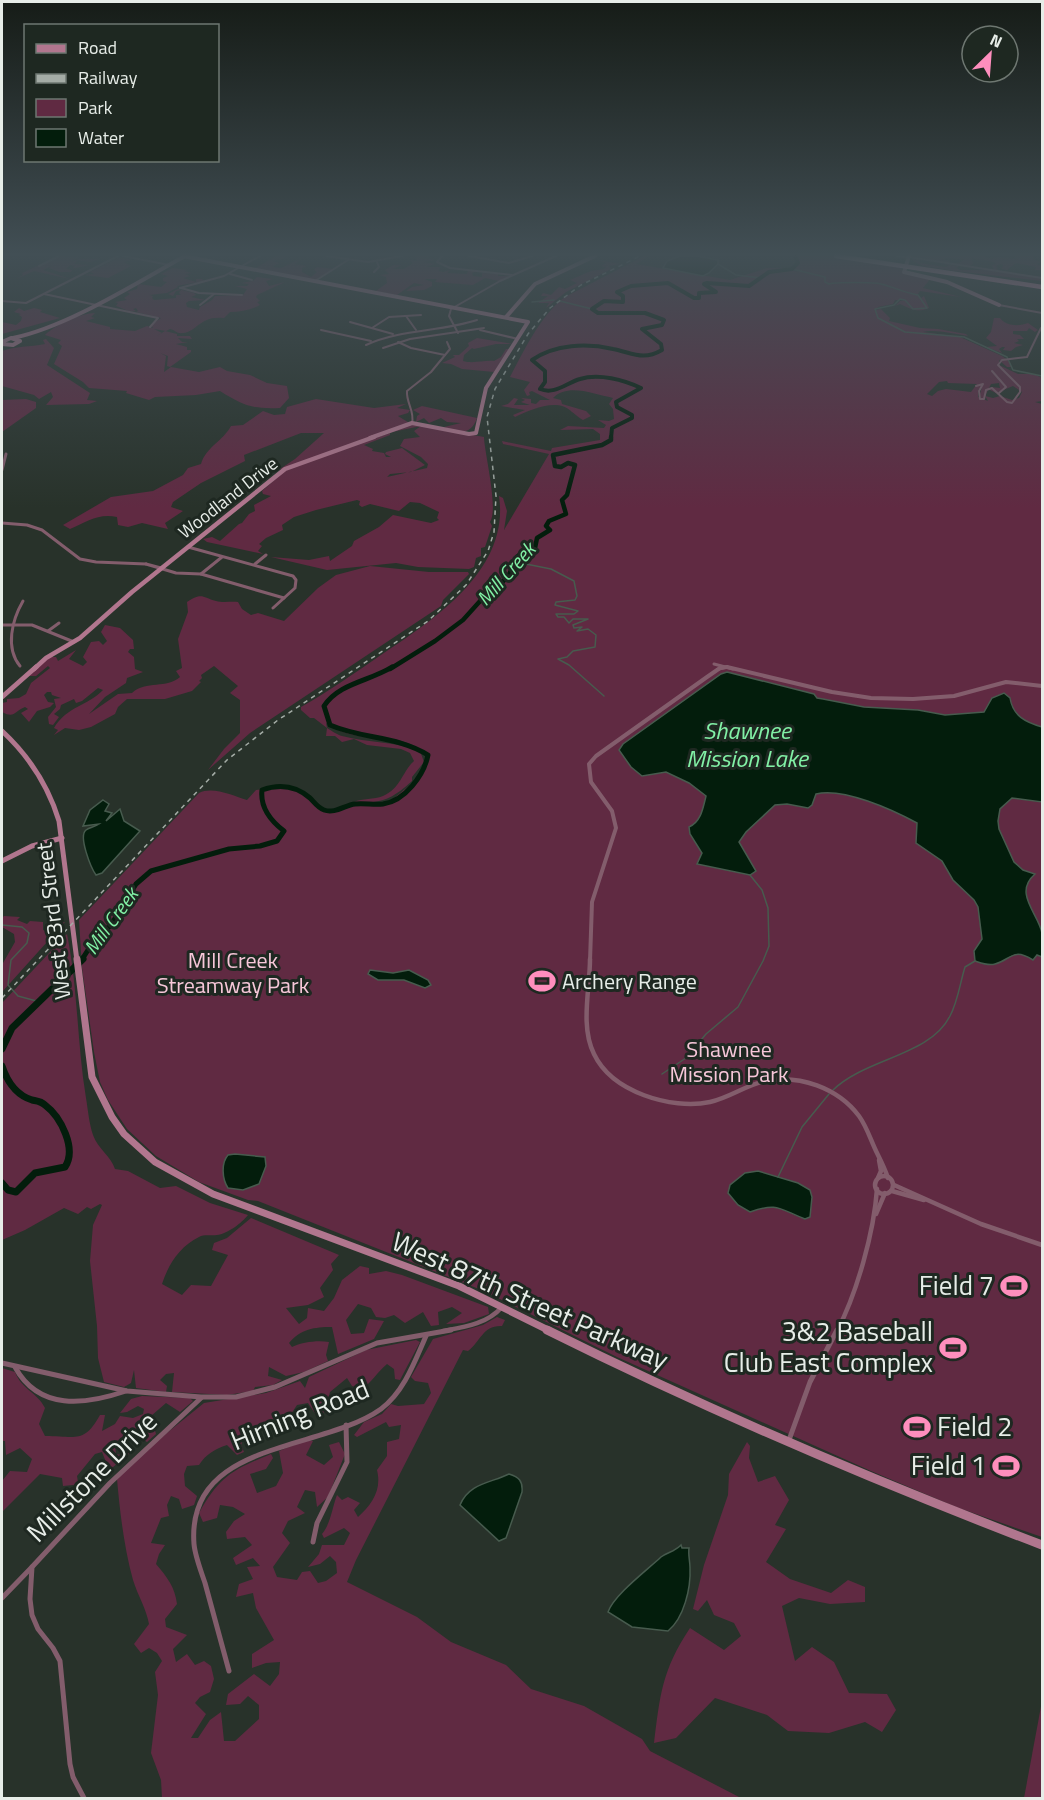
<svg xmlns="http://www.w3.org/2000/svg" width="1044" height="1800" font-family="'Titillium Web',sans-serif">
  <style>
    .green { fill: #602a42; fill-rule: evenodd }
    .water { fill: #031d0c; stroke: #475b4e; stroke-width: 1.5 }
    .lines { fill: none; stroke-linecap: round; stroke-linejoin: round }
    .stream { stroke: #475b4e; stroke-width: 1.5 }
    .river-far3 { stroke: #031d0c; stroke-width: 4 }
    .river-far2 { stroke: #031d0c; stroke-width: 4.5 }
    .river-far1 { stroke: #031d0c; stroke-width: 5 }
    .river { stroke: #031d0c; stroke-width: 7 }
    .street-far4 { stroke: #835d6c; stroke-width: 2 }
    .street-far3 { stroke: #835d6c; stroke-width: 3 }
    .street-far2 { stroke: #835d6c; stroke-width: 4 }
    .street-far1 { stroke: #835d6c; stroke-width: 4.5 }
    .street { stroke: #835d6c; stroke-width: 5 }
    .secondary-far4 { stroke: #b1768e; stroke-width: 4 }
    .secondary-far3 { stroke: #b1768e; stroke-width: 4.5 }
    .secondary-far2 { stroke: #b1768e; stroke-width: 5 }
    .secondary-far1 { stroke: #b1768e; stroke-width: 7 }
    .secondary { stroke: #b1768e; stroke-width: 9 }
    .highway { stroke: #f59abf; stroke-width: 4.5 }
    .rail { stroke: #a4aca6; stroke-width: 1.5; stroke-dasharray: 4.5 4.5; stroke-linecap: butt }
    .labels { text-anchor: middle; stroke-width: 6; stroke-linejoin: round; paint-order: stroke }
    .far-street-label { font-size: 18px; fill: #e7ede8; stroke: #1e2821 }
    .far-water-label { font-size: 20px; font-style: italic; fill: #82f1a6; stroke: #1e2821 }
    .street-label { font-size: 22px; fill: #e7ede8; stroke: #1e2821 }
    .park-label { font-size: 22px; fill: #f7c7d9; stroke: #1e2821 }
    .poi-label { font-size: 22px; fill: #e7ede8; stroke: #1e2821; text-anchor: start }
    .water-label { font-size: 24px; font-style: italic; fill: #82f1a6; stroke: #1e2821 }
    .near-poi-label { font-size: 27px; fill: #e7ede8; stroke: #1e2821; text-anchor: end }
    .near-street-label { font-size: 27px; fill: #e7ede8; stroke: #1e2821 }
  </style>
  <rect width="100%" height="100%" fill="#28322a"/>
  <g class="green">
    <path d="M59,256l18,1 -1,-1h13h-11v2l-10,5 11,-4h21l-10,3 -12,-2 -4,4 15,1 -14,3h-2l2,-2 -5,-1 -4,4 6,1 -1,2h-12l-10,-4 5,-3 -11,5 27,9 -36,-8 -18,8 7,-4 -1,-2z"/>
    <path d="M276,256l12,1 -15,4 6,2 -7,4 9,1 21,-10 -7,6 11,2 -4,2v4l9,5 6,-5 -3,-2 3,-3 16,2 -18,11 -61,-11z"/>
    <path d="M415,256h15l-5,2 10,2 -11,2 11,2 -9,3h14l-1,4 4,1 7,-2 -3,3 20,1 1,-4 9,1 -5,2 1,3 9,1v-4l16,1v2h11l-10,5 -14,-3 -12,7 -38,-3 2,-3h-13l8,3v4l-8,4 -18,1 6,-4 12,-2 -10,-2 -17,12 -21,-4 11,-8 -1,-6 -6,-2 9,-1 -4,-4 8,-5h9l-9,4h11l9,-6 -3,-3 7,1z"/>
    <path d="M644,256h5l-13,8 94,16 37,-12h22l10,5 -5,-4 6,-6 -2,-7h34l68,11 4,5 27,6 -8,10 38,9 -41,-6 -3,4 4,3 3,-2 5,12c-11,5 -18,1 -29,-4l-5,2 5,-5 6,-1h-11l-2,4 -15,3 -2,3 5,-1 9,9 -1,3 31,7 18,1 28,5 2,2c-12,-2 -34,-7 -45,-4l37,5 42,19 8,6 1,5h-4l-8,-7v5l19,9h16l8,4v23l-7,1 7,2v1133l-86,-30 -85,-36 -254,-114 -133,-66 -226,-90 -10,-1 -49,-18 -43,-26 -29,-27 -19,-29 -8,-18 -6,-30 -12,-84 -3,-48 120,-127c14,-7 34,3 48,7l9,-10 36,-4 20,14 7,8 8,3 25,-7 36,-1 27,-22 12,-16 1,-10c-30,-25 -55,-12 -85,-23 -6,-2 -11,-6 -17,-9l1,5 -13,-10h-4l-9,-8v-3c27,-15 52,-33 77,-50 57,-38 132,-87 121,-161l4,2 4,13 -3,19 45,-76 -46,-10 -1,-3 49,10 1,-3 48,-8v-6l-7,-5 -33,1 8,-4 36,2 2,-3 -8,-5 11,1 5,-2 -1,-10 -4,-5 4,-6c-20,-4 -45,-15 -60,0l8,2 1,4 24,7 5,5 -8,4c-5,-3 -7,-5 -11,-8 -15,-15 -41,-2 -57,5l-2,-2 12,-5 -24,-4 7,-2 6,-6 4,1 -4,6h16l-9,-3 4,-2 -4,-2 10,1v4l5,1 4,-4h10l-18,-9 -3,1 1,3 -3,1 -3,-6 6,-8 -20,-5c11,-20 29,-61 55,-80zM947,381l1,2 29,1 -6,8 -25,-3 -8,2 -6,5 -5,-2 12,-12zM999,383l1,5 -9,-1 -1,3 6,3 17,-7 9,6 -3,6 -7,2 -12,-4 -7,2 -8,-2 3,5 -10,-4v-7l4,-3 -2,7 1,4h3l7,-14z"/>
    <path d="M913,256h70l9,3c10,-5 15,1 25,0l-2,-3h18v3l8,3 -5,2 6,2v4h-7l1,-3 -20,-4 -9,7 -5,-1 1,-4 -3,-1 -4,2 2,5 44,8v2l-87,-10 -32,-5 -10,-5v-2h6l1,4 25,4 4,-1 -4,-2 14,2 -3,2 4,2h34l-2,-5 4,-1c-2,-4 -18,-4 -24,-6l1,6 -3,2 -13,-2 7,-4c-10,-2 -14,-2 -24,-1l10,2 -2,2z"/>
    <path d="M120,257l12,3 -8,2 7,4 -23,12 -24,-3 10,-1 -4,-2z"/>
    <path d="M598,260l22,4 -11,2 2,3 -45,23 -20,16 3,-5h-11l10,-7h-7l2,-3 8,2 8,-8 6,2 12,-6 -7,-3 21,-9 13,-2 2,-2 -5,-1 5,-3z"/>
    <path d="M173,268l15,2 -4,1 8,2 -7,1 5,2 -7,2 13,4v-3h6l2,2 -27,5 1,1 -11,6 -18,2 4,1 -1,2 2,2 22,-2v-3h5l-2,-2 2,-3 -5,1 -3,5 -5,-2 10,-5 16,4 2,2 -5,2 14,3 -16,1 -3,2 1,4 12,3 1,-3 12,-7 3,-4 28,-1 4,-6 -12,-3h12l2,-2 -8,-1 12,-2 4,-4 16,2 -7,2 3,5 16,-4 -28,13 -1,2 4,4 -3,1 3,3c-9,5 -20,7 -30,7l-6,6c-24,-3 -26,13 -41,15 -7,1 -7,-3 -13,-4l-4,2 -12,-2 8,4 -7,4 10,-6 12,3v2h13l2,3 -14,-1 4,4h6l-12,2 11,3v3h4v2l-21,15 -3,-1 1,-10 -8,-3 6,3 -2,16 7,-5 28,5 21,-5 7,4 23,4 17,8 20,3 2,12 -9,10c-28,1 -36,-2 -60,-17l-24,4 -41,2 -6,3 -23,-7 1,-2 -38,-3 -6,-6 -29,-18 8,-18 -4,-3 3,-3 -16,-5c10,-10 36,-22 50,-22l-4,4 4,1 -9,3 24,6v2l25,2 12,-5 6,2 -2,-3 10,-7 -25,-6 2,-1 -2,-3 -3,1 3,2c-7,2 -13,-3 -20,-5l2,-3 -3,-1 12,-2 -3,-2 6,-4 -3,-2 10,-3 1,-5 23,3 6,-5 -4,-1v-3l5,-2 -7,-2z"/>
    <path d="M19,308l5,3 10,-3 8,2 -2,2 20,6 -58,16v-12l14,3 5,-4 1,-4 -3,-2 2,-1 -7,-2z"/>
    <path d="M994,318h6c6,9 21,8 28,5l10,7 -3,2 -6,-4 -2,3h-14v3l7,1 4,4h-7l2,2 -5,2 9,2 -7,2 -5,4 -8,-1 2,-3h-3l-3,2 3,4 -16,-6 11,-1 -11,-8 5,-6z"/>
    <path d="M477,338l36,6h-17l-22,5 -2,-1 -8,7 -1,6c10,3 21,-1 31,0l7,-4 5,-8h3l-15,23 -32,-3 -11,-5 -9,-1 13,-6 -2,-2h6l10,-9 -1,-3z"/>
    <path d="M46,339l8,9 -7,17 43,28 -3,7 10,1 -8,3 -43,1 7,-8 -2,-5 -12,7 -5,-4 -32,-9v-35c13,-5 28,-4 43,-7l-2,-4z"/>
    <path d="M26,399l10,3v6l-34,24v-32z"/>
    <path d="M316,399l58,9 32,-4 -9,4 13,2 -2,3 -10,3 13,8 73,13c0,14 15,72 6,85l2,4 -7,21 -4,1v8l-5,2 -2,9 -5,2 -51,-2 -22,-4 -69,7 -56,-13 38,3 20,-4 1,5 22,-15 2,-5 25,-14 14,-12 38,8 8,-3 -2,-2 2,-6 -19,-9 -10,-1 -11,9 -29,-7 -8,3 -3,-2 1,-4 -3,-1 -41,10 -22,7 -12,8 1,5 -17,8 -7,6 3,2 -4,5 5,3 -56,-12 -4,-3 9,-2 8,4 19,-17 3,-1 7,-9 6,-3 -1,-6 17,-9 -8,-2 -1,-3 25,-22 103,-36v2l-26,10 9,4 -1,2 12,2 2,4h5l-6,-3 1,-2 16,-4 23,17 -14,7 -21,2 -3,3 40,-9 1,-4 -7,-7 -21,-11 4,-7 16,-2 -6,-6 7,-5 -29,6 -110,37h-2l15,-10 29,-26h-23l-57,22 1,6 -44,22 -28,19 -2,5 12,4 -18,12 3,6 -26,-6 -14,4 -10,-2 -1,-8c-19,-4 -30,5 -47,12l-7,-4 48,-28 42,-6 30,-16 5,-7 13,-4c5,-17 22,-23 30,-38l12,-1 20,-14 11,4 11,-1 2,-7z"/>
    <path d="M422,406l55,12c-6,17 -16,15 -33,9l17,-4 -14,-1 -6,-4 -12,5 -5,-5 -8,4 1,-6 3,-2 -7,-4z"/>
    <path d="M370,566l59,6h39l1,2 -26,26 -2,6 -191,127 -42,37 16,-21 16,-16v-33l-10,-7 8,-7 -24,-20 -13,9 1,3 -3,3 2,1 -9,9 -27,8h-38l-9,8 -3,7 -24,13 -12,3 -14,-2 -11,7 4,-5 -4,-2c13,-22 34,-22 49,-38l-5,-2 -16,13 -6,2 -2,-4 -13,6 -1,4 -6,5 5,3 -6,8 -4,-1 -1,-7 8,-10 -2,-8 7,-1 -9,-3 -1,-3h-4l-3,3 4,7 6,1 -4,4 -13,4 -8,11 -8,-9 7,-4 -3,-2c-11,4 -10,12 -23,5v-9l5,-1v-3l12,-1 7,-4 5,-11 19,-15 -2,-2 -12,10h-8l22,-19h6l2,4 18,-11 -7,9 14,7 4,-4 -4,-5 8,-15 8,-1 4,4 4,-4 -6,-9 4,-7 15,3 13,12 1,9h-4l-2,3 6,5 1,12 8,3 -16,6 -1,5 -21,14 -16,17 29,-20 14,-1c14,-13 35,-4 48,-16l-4,-6 6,-3 -4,-29 10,-27 -1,-10c15,-10 15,-5 29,-1 7,2 16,0 22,1l4,7 9,6 7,-2 26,8 34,-33 18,-13z"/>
    <path d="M327,728c4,2 10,7 15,8 27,7 52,5 78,15l4,11 -12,15v4c-20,18 -30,23 -58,21 8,-4 20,-2 29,-6 18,-8 19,-24 31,-35l-4,-8 -9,-4 -34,-4 -13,-6 -12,3 -7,-6h-9z"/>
    <path d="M4,916l16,1 -3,3 10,4 3,-3 13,1v8l5,2 4,-6 13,-4 -63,70 1,-29 12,-21 -1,-8 -12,-7v-9z"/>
    <path d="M67,934c11,54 10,110 19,164 2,12 3,25 7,37 5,14 18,21 22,34l13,2 32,17 16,-2 34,17 38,12c-6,8 -21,19 -31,20 -6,1 -13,-1 -18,2 -19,9 -31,28 -37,47l20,11 9,-10 20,1 17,-31 -16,-5 2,-7 13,-5 24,-20 88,37 -8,9 2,6 -13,18 4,9 -16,8 -22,3 13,16 8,-6 1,-10 16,3 10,-13 8,-18 18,-14 9,2v6l17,-3 16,4 86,32 1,7 -25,9 -18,1 16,-11 -10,-6 -14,5 1,13 -8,1 -8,-14 -18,11 -11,-8 -9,3 -9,-1 -5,-9 -13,-4 -12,16 5,14 13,-1 5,-14 15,2 -10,18 -36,15 -6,-27c-18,0 -31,2 -43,16l3,4c10,-5 26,-7 37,-5l-3,13 2,6 -24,11 -18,4 -17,-9 -1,9 14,4 -9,5 -18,2 -2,4 -26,4 -55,-3 2,-19 -8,1 -6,6 7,6 -1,6 -30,-4 -2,-18 -3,13 -7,4 -20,-5 -6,-24 -1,-32 -7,-65 3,-36 9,-20 -2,-1 -9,5 -4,-2 -9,7 -14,-6 -39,22 -23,10v-237z"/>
    <path d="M497,1317l8,3 -3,6c-19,-1 -21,15 -34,25l-5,-1 -107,210 -9,22 70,35 34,25 55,23 25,24 53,17 58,33 8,12 91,47h-579l-1,-18 -10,-27 7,-58 -3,-23 7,-11 -5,-8 -8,-5 -8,5 -7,-9 15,-20c-3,-16 -11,-28 -16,-44 -9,-33 -13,-67 -16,-101l35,-34 52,-42 62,-10 34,-12 5,7 4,-11 57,-27 50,-10 4,2 -20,38 -5,-1 -1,-10 -7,-5c-10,8 -15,19 -26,25l-9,-3 -5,-8 -17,14 -5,20 -9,3 -8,-12 -11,2 -6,9 -16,1 -2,7 -28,13 -4,10 3,7 -7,3 -10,-10c-12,4 -21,9 -28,20l-12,1 -3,8 1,12 12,10 -3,9 -12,4 -3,-10 -8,-3 -4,9 2,11 -8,2 -10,25 14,2 -6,9 -3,10c11,13 19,23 21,40l-12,15 1,8 21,8 -14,14 3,13 11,-8 8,11 9,-4 7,5 3,13 -4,13 -10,5 -5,6 11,11 -15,24h7l12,-18 11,-8 3,29h11l24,-22v-14l-11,-9 -8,8 -14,1 2,-11 26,-20 16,12 9,-12 1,-12 -14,1 -14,5v-14l22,-14 -18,-32 -3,-15 -17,4 3,-13 14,-5 -6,-12 13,-1 -7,-8 -17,7 -3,-7 19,-13 -7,-8 -18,2 -1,-7 8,-11 11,-7 -12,-7 -13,-2 -3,13 -14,4 -4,-9c21,-37 33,-43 72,-59l2,4 -7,11 -16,5 7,19 19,-7 7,-13 -4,-22 27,-11 7,1 -7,14 18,10 9,-8 -4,-12 10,-3 6,12 -17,43 -11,10 -2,-15 -10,-2 -8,17 8,6 -17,8 -6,12 8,10 -17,24 4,10 20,3 5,-8 8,-1 8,12 8,-2 11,-8 -1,-11 -6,-6 -10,8 -12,3 11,-13 3,-9h22l6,-12 -6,-5 -20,10 -2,-4c9,-11 10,-26 15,-39l5,5 6,-3 12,6 -6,7 4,7c14,-13 24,-27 19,-47l10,-14v-14l12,-3 2,-14 -12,2 -3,-5 -29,15 -3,-2 10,-13 18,-8 9,-10 7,2 26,-2 7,-11 -3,-10 -13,-2 -4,-4 22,-38 50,-14z"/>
    <path d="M2,1368l13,4c7,18 22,20 30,36l-6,16 6,12c31,0 39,8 55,-21h5l-3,16 13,-7 5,-8 13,2 10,-4 1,-5 -6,-3 -11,6 -7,1 11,-14 11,-3 48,2 3,3 -13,11 -14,-9 -15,13 5,18 -9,8 -11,-7 -12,1 -9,9 1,9 5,1 14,-6 -33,27 6,-9 -6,-15 -7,2 -18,22 2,12 -6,-3 -10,1 -1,-8 -22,-4 -38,38v-31l8,-10 17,1 5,-13 -12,-11 -14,7 -1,-14h-3z"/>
    <path d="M747,1442l3,4 -1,12 9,24 17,-6 14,24 -14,25 11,4 -20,33 24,17 41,14 17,-13 17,7v15l-35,2 -31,-6 -17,8 13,55 17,-14 22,15 15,31 38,1 9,16 -14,22 -17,-10 -36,11 -41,-2 -21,-16 -52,-17 -39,40 -22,5c6,-48 8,-73 36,-115l34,22 17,-14 -7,-13 -20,-8 -7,-15 -9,11 -5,-2 11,-44 24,-70 1,-21z"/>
    <path d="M1042,1701v97h-18z"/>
  </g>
  <g class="water">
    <path d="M680,256h17l21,4v4l-9,9 -6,3 -40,-8 4,-7z"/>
    <path d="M727,672l87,22 3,4 6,1 41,8 54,3 27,5 39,-3 8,-14 12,-5 6,5c3,18 15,24 32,29v75l-30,-4 -12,11 -2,12 1,8 15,33 9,8 12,4c-22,19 3,39 7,59 2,7 1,16 0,24l-5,-2 -4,5c-21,-13 -22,0 -38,4 -7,2 -14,-1 -20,-3l-1,-10 8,-12 -4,-32 -4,-7 -21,-20 -11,-19 -26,-18 1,-20c-24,-13 -74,-36 -101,-29l-4,11 -4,3 -21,-4 -12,1 -29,27 -7,10 17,29 -6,4 -53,-11 5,-11 -12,-19 -1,-7c12,-5 14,-19 17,-31l-17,-13 -23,-11 -24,4 -11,-9 -12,-17 4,-6 98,-70z"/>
    <path d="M103,800l6,4 -4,7 7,2 -6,8 14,-12 4,12 16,10 -38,42 -6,2c-5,-7 -18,-39 -10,-45 4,-3 9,-3 13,-6l-16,2 7,-16z"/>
    <path d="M370,970l23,3 16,-3 19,10 3,5 -6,3 -21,-8h-26l-10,-6z"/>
    <path d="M235,1154l30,3 1,9 -7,18 -16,6 -15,-2c-6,-9 -7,-25 0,-33z"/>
    <path d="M758,1171l40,12 12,7 2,7 -2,20 -5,2c-26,-10 -27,-17 -55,-7l-12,-7 -10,-12 2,-8 15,-12z"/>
    <path d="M509,1474c10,3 14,7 13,18l-16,46 -7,3 -39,-36c9,-22 31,-22 49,-31z"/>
    <path d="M681,1545l1,3h7c-1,7 1,13 1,20 1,20 -6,50 -22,63l-36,-4 -24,-15c6,-17 38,-41 53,-55 7,-5 13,-5 20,-12z"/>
  </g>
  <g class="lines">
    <g class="stream">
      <path d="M718,264l18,11 25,3"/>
      <path d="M792,269l33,8v5l4,2c6,-2 45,-2 52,0 13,3 24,9 37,11l9,13 -14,1 -8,-9 -5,-1 -6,6 -19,4 3,9 27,14 59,5 43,20 6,13 29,6"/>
      <path d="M560,301l32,8"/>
      <path d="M532,302l22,-2"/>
      <path d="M521,553v10l30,6 23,12 3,15 -2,4 -19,2 -1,3 23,6 -4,3h-18l2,3h6l5,6 4,-4h15l-15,6 1,3 8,-1 -5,4 11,-2 8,6 -1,12 -22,4 -6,6 -9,2 11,6 35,31"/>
      <path d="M2,925l20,2 7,6 -2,10 -16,17 -3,25 10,11 22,6"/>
      <path d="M662,1074l24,-16 20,-24 32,-27 25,-46 6,-15 -1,-38 -6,-18 -12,-15"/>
      <path d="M833,1090c33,-32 97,-34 117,-74 8,-15 10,-33 15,-49l10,-6"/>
      <path d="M778,1177l24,-50 27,-33"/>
    </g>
    <path class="river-far3" d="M611,438l1,-10 20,-10v-3l-15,-8 -1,-5 25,-14c-17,-8 -42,-15 -61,-9 -14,4 -25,16 -40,10l5,-7v-11l-13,-11c23,-16 55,-17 81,-11 20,4 30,12 49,1l-1,-6 -19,-15 20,-4 2,-5 -19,-7h-47l-6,-4 12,-8 19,1v-6l-6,-4 14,-6 37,-3 26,15h5v-5l17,-1 -12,-8 3,-1 42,3 20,-14 23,-3 6,-6 -3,-7"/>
    <path class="river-far2" d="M390,669l45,-28 28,-21 18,-20 27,-23 9,-20 9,-8 9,-1 2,-10 13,-8 -4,-4 3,-5 17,-7 -4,-14 5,-5 8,-30 -7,-2 -7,4 -6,-1 -2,-11 49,-10 9,-5v-3"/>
    <path class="river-far1" d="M81,961l14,-22 16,-14 25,-41 15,-13 78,-22 31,-3 17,-5 7,-10c-13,-10 -24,-24 -22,-41 17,-6 34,-4 48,8 4,4 8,10 14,12 11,4 21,-5 31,-6 9,-1 19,1 28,0 22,-3 41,-29 45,-49 -30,-19 -66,-16 -98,-30l-6,-19c15,-23 46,-25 68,-39"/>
    <g class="river">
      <path d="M2,1049l10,-21 71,-69"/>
      <path d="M2,1066c5,15 14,29 30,34 5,1 9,1 13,5 16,12 32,44 20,62l-30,6 -19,19 -8,-2 -6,-7"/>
    </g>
    <g class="street-far4">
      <path d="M123,256l46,9"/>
      <path d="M326,256l42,6 34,-6"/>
      <path d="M442,256l-5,6 13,6 62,7"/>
      <path d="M469,256l40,7 23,-7"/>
      <path d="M897,256l12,2"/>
      <path d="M909,257l133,21"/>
      <path d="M39,266l20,-10"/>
      <path d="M374,272l5,-5 -2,-5"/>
      <path d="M230,274l22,6"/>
      <path d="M315,281l33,-21"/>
      <path d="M180,288l44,-12 36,-20"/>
      <path d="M181,288l18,5 43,2"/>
      <path d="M44,294l114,24 -8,9"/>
      <path d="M2,301l24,2 92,-47"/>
      <path d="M200,305l14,-11"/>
      <path d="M999,305l43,8"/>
      <path d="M406,316l10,14"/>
      <path d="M350,322l43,12"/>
      <path d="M372,328l17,-11 32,-2"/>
      <path d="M321,330l50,11"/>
      <path d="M480,330l38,9"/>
      <path d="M458,333l-9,-17 2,-7 49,-28 56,-25"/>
      <path d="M398,342l13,6 34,7"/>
      <path d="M366,345c35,-16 74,-13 111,-25"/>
      <path d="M383,348l27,-9 74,-11"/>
      <path d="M992,371l14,16 -7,6"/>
      <path d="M976,386l7,-2 -4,7 1,8h4l2,-9 6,-2 15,14 5,1 8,-11v-5l-22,-22 4,-5 25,-3 14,-29"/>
      <path d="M412,423c3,-12 -6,-20 -5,-32l24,-19 19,-23 -3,-7"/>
    </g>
    <g class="street-far3">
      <path d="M2,470l4,-16"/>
      <path d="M2,523l25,2 15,5 38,29 16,3 50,2"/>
      <path d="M188,547l105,29 3,4 -1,8 -22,20"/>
      <path d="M255,564l11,-9"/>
      <path d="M161,568l-15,-4 30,9 25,1 83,24"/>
      <path d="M201,574l21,-17"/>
      <path d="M2,625h30l42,17"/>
      <path d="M48,631l11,-8"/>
      <path d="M714,664l19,5"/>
      <path d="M20,666c-15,-18 -8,-46 3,-65"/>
      <path d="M719,669l8,-2"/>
    </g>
    <g class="street-far2">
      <path d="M727,667l105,25 39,6 42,1 41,-3 52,-14 36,4"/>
      <path d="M590,961l2,-59 24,-74 -4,-17 -21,-29 -2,-18 7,-8 111,-79 13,-9 7,-1"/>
    </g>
    <g class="street-far1">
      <path d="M590,959c0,30 -10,67 4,95 18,38 77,56 116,48 19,-4 36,-17 55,-21 34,-7 73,7 94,35 8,11 12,25 18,37 4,8 8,16 11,25"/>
      <circle cx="884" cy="1185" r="9"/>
      <path d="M878,1178l3,-7 -2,-11"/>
      <path d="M894,1185l87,39 61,21"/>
      <path d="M892,1191l32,9"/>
      <path d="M876,1214l9,-21"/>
      <path d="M443,1331c22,-4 44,-7 59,-24"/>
      <path d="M837,1331c20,-38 37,-99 40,-142"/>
    </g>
    <g class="street">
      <path d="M2,1363l125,28 74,6h35l39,-10 102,-44 74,-13"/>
      <path d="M15,1367c24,44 70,38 111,24"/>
      <path d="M789,1440l21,-58 27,-52"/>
      <path d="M313,1542l4,-19 30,-61 -1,-37"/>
      <path d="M2,1598l30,-31"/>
      <path d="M229,1671c-8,-29 -16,-59 -24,-88 -4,-12 -10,-27 -11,-39 -8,-104 127,-92 187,-135 23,-17 34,-48 45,-73"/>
      <path d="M84,1798l-11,-21 -3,-13 -10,-103 -7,-13 -15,-19 -6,-14 -2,-16 2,-32 78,-84 91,-85"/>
    </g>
    <g class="secondary-far4">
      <path d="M183,256l345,66 -42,66 -10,45 -7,1 -57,-11 -42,15"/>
      <path d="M909,256l-5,16 43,10 52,23"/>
      <path d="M506,317l29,-33 60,-28"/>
      <path d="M13,338c54,-11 123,-55 172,-82"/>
      <path d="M2,342l9,-4 9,3 -7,4 -11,-1"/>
    </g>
    <path class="secondary-far3" d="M34,669l12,-11 34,-20 52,-46 153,-123 89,-32"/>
    <g class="secondary-far2">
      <path d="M2,697l34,-30"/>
      <path d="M2,731c27,25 46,54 57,90l18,140"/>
      <path d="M2,861l30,-15 30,-8"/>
    </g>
    <path class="secondary-far1" d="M77,959l15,118 20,40 12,17 31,28 58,32 246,92 91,45"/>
    <path class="secondary" d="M547,1330c161,80 327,151 495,215"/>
    <path class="highway" d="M836,256l206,31"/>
    <path class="rail" d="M2,998l225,-238 51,-40 150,-99 38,-36 22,-34 6,-19 2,-36 -9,-79 8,-28 33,-55 22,-26 31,-23 59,-29"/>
  </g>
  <linearGradient id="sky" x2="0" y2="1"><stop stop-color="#161c17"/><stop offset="0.5" stop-color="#424f55"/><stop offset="1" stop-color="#424f55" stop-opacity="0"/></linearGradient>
  <rect width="1044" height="508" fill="url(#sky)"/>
  <defs>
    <symbol id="stadium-bare" viewBox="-9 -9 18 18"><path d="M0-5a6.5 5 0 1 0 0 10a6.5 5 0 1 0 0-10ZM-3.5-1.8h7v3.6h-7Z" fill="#fe8ebd" stroke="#1e2821" stroke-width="2.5" paint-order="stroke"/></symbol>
  </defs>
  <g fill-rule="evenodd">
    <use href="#stadium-bare" x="523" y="962" width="38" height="38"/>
    <use href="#stadium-bare" x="995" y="1267" width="38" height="38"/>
    <use href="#stadium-bare" x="934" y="1329" width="38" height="38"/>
    <use href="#stadium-bare" x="898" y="1408" width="38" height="38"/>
    <use href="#stadium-bare" x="987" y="1447" width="38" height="38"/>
  </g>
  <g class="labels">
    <g class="far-street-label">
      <text transform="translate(228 498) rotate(-38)" y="6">Woodland Drive</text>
    </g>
    <g class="far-water-label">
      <text transform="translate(506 574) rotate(-48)" y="7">Mill Creek</text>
      <text transform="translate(111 921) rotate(-54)" y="7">Mill Creek</text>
    </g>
    <g class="street-label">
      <text transform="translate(53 921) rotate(-97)" y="8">West 83rd Street</text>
    </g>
    <g class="park-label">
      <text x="233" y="968">Mill Creek<tspan x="233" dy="25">Streamway Park</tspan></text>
      <text x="729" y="1057">Shawnee<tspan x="729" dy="25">Mission Park</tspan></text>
    </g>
    <g class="poi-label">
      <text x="562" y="989">Archery Range</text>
    </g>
    <g class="water-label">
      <text x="747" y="739">Shawnee<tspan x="747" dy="28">Mission Lake</tspan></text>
    </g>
    <g class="near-poi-label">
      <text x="994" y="1295">Field 7</text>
      <text x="933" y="1341">3&amp;2 Baseball<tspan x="933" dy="31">Club East Complex</tspan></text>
      <text x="937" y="1436" text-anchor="start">Field 2</text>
      <text x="986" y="1475">Field 1</text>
    </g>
    <g class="near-street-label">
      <text transform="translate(530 1301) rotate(24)" y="9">West 87th Street Parkway</text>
      <text transform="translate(300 1415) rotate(-22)" y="9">Hirning Road</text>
      <text transform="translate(92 1477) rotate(-45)" y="9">Millstone Drive</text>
    </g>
  </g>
  <rect width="1044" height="1800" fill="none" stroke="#e7ede8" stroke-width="6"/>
  <rect x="24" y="24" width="195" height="138" fill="#1e2821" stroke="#6e7771" stroke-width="1.5"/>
  <rect x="36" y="44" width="30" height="9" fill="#b1768e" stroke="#6e7771" stroke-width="1.5"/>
  <text x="78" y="54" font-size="18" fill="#e7ede8">Road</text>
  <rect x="36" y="74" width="30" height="9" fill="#a4aca6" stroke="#6e7771" stroke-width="1.5"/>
  <text x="78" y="84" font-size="18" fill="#e7ede8">Railway</text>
  <rect x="36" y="99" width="30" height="18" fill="#602a42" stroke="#6e7771" stroke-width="1.5"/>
  <text x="78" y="114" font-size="18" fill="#e7ede8">Park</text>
  <rect x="36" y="129" width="30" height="18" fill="#031d0c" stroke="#6e7771" stroke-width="1.5"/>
  <text x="78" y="144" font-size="18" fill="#e7ede8">Water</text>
  <g transform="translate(990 54) rotate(25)"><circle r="28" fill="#1e2821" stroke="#6e7771" stroke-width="1.5"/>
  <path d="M0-4.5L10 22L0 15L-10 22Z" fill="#fe8ebd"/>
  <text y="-9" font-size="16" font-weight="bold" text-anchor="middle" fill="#e7ede8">N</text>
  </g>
</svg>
